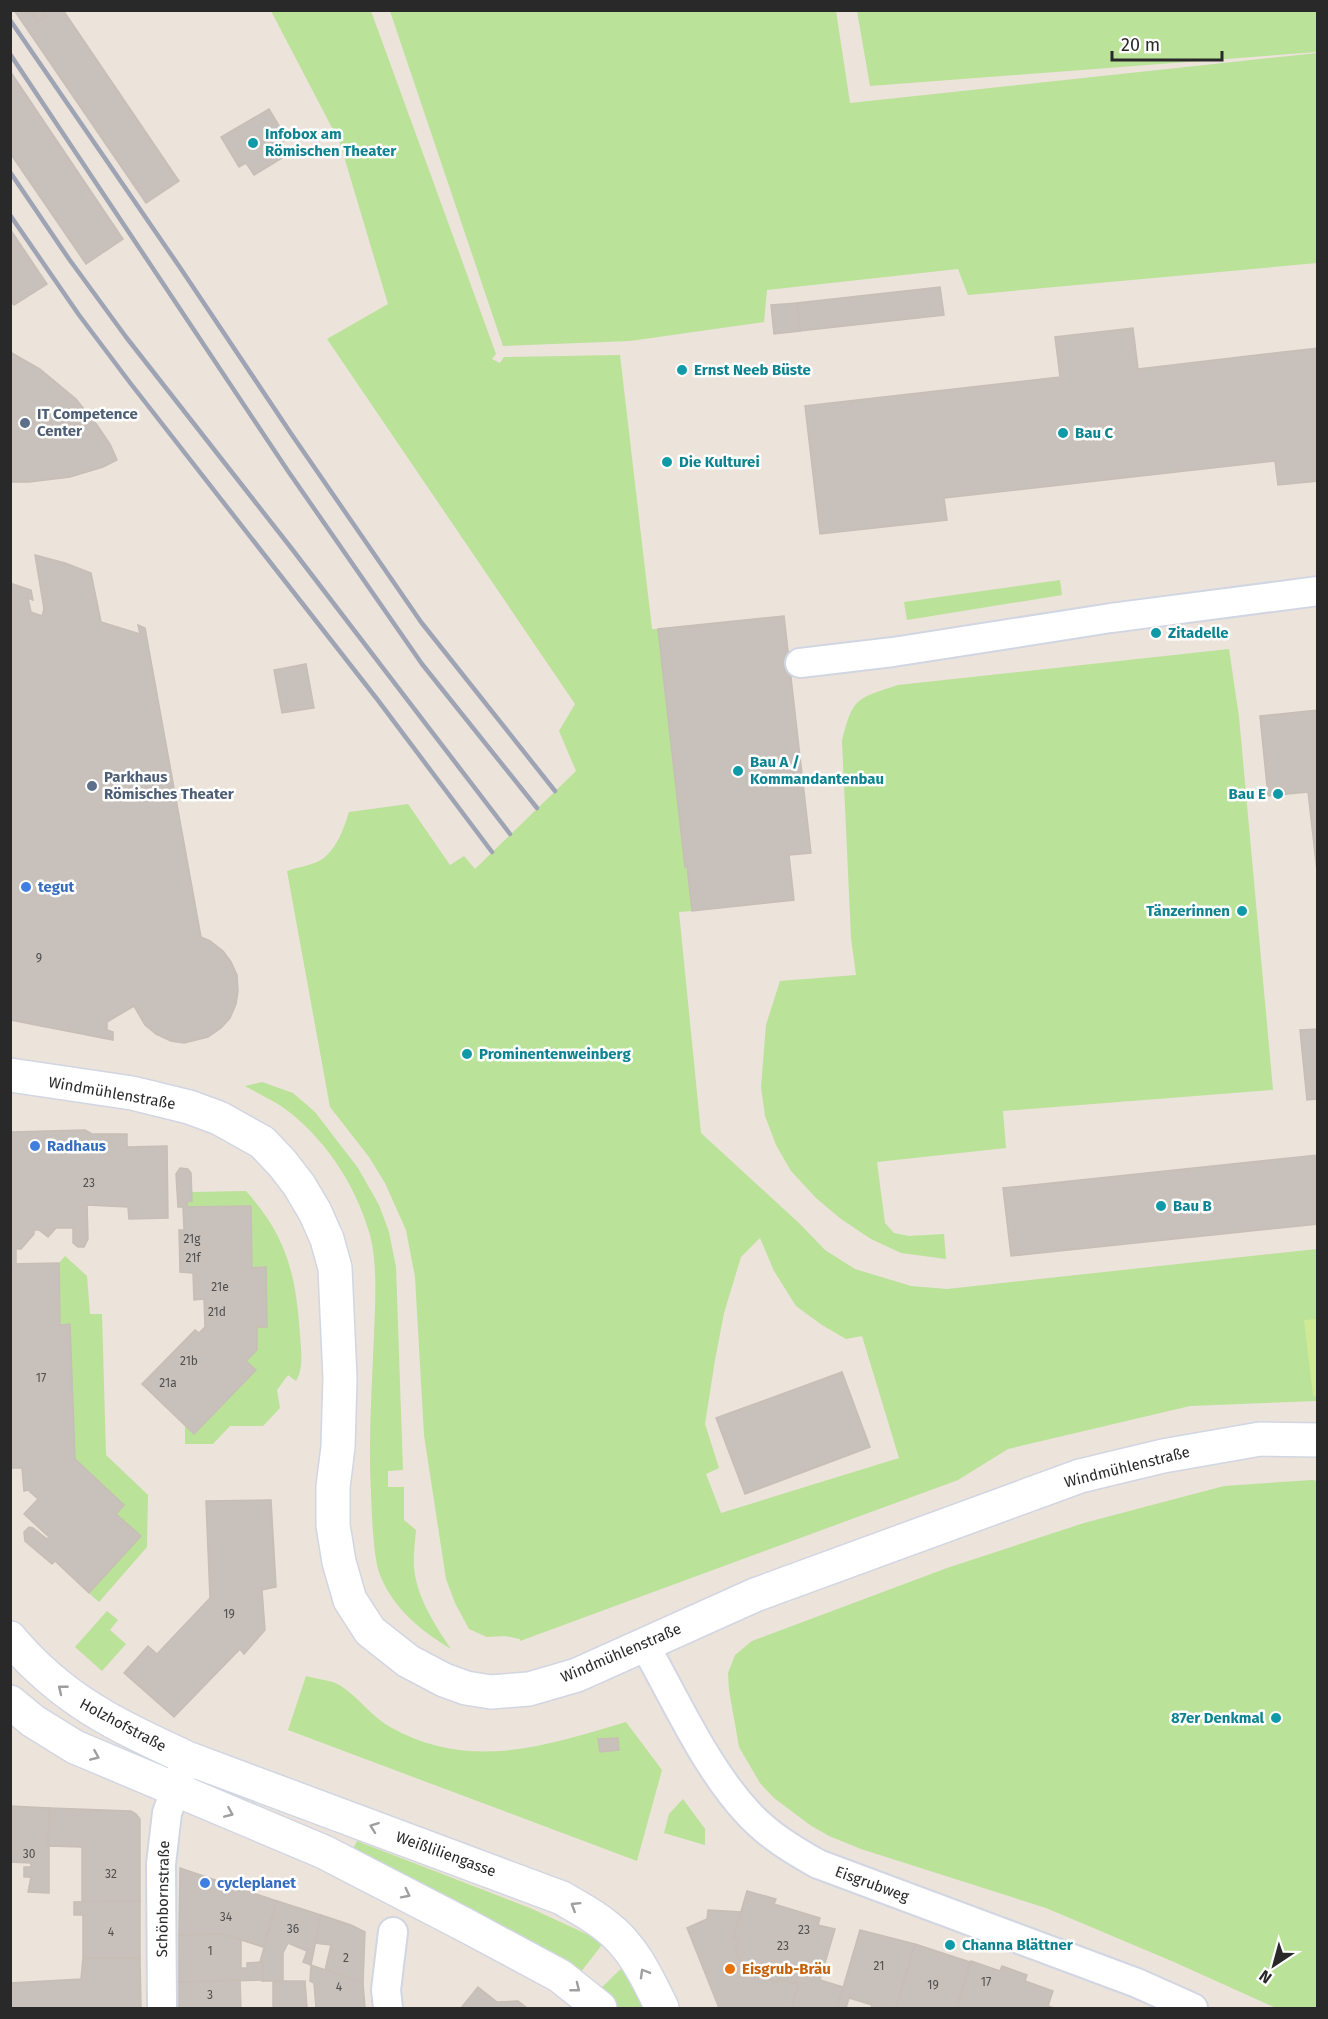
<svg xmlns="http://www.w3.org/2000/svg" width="1328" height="2019" font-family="'Fira Sans',sans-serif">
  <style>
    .green { fill: #bae298; fill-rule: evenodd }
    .pitch { fill: #cfe994 }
    .building { fill: #c7c0bb; stroke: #c7beb5; stroke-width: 1.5 }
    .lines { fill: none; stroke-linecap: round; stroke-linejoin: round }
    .street-casing { stroke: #d1d6e2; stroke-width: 32 }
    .secondary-casing { stroke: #d1d6e2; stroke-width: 36 }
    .street { stroke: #fff; stroke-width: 28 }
    .secondary { stroke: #fff; stroke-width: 33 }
    .rail { stroke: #9ea4b4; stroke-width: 4.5 }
    .oneway { stroke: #9f9f9f }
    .culture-dot { fill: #0f9aa8; stroke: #fff; stroke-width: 2 }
    .service-dot { fill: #5c6f8a; stroke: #fff; stroke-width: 2 }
    .shop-dot { fill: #3f7fe0; stroke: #fff; stroke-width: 2 }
    .food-dot { fill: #e8710a; stroke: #fff; stroke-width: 2 }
    .labels { text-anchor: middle; stroke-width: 5; stroke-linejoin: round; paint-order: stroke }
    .number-label { font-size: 12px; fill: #504f4e }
    .culture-label { font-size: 15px; font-weight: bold; fill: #0d838f; stroke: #fff; text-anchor: start }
    .service-label { font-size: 15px; font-weight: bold; fill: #4e5e75; stroke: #fff; text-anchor: start }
    .shop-label { font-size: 15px; font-weight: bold; fill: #366cbe; stroke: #fff; text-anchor: start }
    .street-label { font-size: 15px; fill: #292929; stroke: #fff }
    .food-label { font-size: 15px; font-weight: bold; fill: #c56008; stroke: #fff; text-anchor: start }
  </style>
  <rect width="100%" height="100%" fill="#ece3db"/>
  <g class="green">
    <path d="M271,11h100l125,343 -4,5 8,4 4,-6 116,-2 32,274h6l27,237h2l5,45 -13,1 22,221 99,91 25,26 30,19 56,17 36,3 370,-40v152l-127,5 -182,43 -50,31 -438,161v-2l-15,-3 -18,1 -18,-8 -14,-26 -9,-24 -22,-144 -9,-158 -9,-47 -21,-47 -16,-26 -39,-50 -43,-236c10,-4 23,-5 32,-10 17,-9 25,-33 30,-49l59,-8 42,61 14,-9 11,13 101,-98 -17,-40 16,-27 -248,-365 61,-35 -48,-161zM760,1238l14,33 22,35 26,19 24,14 16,-3 37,122 -178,55 -15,-39 13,-6 -14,-44 10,-64 9,-47 17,-56z"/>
    <path d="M390,11h446l14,92 467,-50v210l-349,32 -10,-26 -191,21 -3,32 -134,19 -127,5z"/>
    <path d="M857,11h460v41l-447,34z"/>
    <path d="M1060,580l2,15 -155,25 -3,-18z"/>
    <path d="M1229,649l10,68 34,373 -270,21 3,37 -129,14 8,61 9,10 15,3 35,-2 2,25 -45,-6 -30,-14 -30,-20 -25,-21 -25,-27 -15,-26 -11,-29 -4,-29 5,-62 14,-44 76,-6 -5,-37 -9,-197c11,-44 14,-42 56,-56z"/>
    <path d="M262,1082l31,11 22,19 43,56 21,37 10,27 7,35 7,203 -15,1v16h16v33l12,10c-1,12 -3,25 -2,38 3,30 21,57 37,81 -30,-18 -58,-41 -71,-74 -7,-17 -8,-62 -9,-81 -3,-53 1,-107 3,-159 1,-32 4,-69 -4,-100 -14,-50 -46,-99 -89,-129 -11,-7 -24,-13 -36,-20z"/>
    <path d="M246,1191c41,46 50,84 54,144 1,15 4,33 -4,46l-8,-6 -11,15 3,18 -17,18h-33l-17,18h-28v-18l9,8 61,-64 -9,-9 11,-34h10l-1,-60 -14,1 -1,-62 -64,1v-5l5,-1v-9z"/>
    <path d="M65,1256l22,20 3,38h12l4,141 42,40 -1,52 -48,55 -10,-9 52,-57 -25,-22 8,-9 -49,-46 -5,-135 -10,1 -1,-62z"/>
    <path d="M1312,1480l6,1 -1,527h-41l-102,-46 -128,-54 -185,-59 -32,-13 -19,-11 -36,-27 -14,-15 -21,-36 -10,-57 -1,-17 7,-18 17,-14 195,-73 137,-45 140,-37z"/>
    <path d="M107,1611l11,9 -8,10 16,14 -24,27 -27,-24z"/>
    <path d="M306,1676c10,3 26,4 35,10 18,12 31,31 49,41 81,45 154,19 236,-5l36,48 -25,91 -349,-131z"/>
    <path d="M683,1799l22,30v16l-41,-12 5,-19z"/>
    <path d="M357,1841l173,67 74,34 -27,35 -225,-126z"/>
    <path d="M626,1964l21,44h-34l-17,-15z"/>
  </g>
  <path class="pitch" d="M1317,1319h1l-1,78 -4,-1 -9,-76z"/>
  <g class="building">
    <path d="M14,10h49l116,171 -33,22z"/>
    <path d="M42,10l4,7 -8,5 -8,-11z"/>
    <path d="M10,71l113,168 -37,25 -76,-111z"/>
    <path d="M269,109l18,30 -12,7 7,12 -28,17 -8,-12 -7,4 -18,-30z"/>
    <path d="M10,229l37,55 -33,21 -4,-4z"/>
    <path d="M940,287l4,28 -144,16 -3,-28z"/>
    <path d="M797,303l3,28 -26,3 -3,-29z"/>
    <path d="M1133,328l5,41 180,-21v133l-40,4 -3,-24 -331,37 3,22 -127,14 -15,-128 255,-29 -5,-40z"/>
    <path d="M10,352l30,17 36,30 21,26 13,19 7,16 -14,7 -33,10 -41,5h-19z"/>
    <path d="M35,555l30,8 26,10 10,49 39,12 -2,-9 7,3 56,309 9,4 13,10 8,11 6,13 1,16 -2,13 -6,14 -9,10 -13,9 -24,6 -13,-2 -15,-7 -11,-9 -11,-19 -27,16v8l6,2v8l-103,-20v-437l21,7 2,10 -5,-2 3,14 11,4 2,-7z"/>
    <path d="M784,616l27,237 -22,2 5,45 -102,11 -5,-45 -2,1 -27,-238z"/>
    <path d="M306,664l8,44 -32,5 -8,-43z"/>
    <path d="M1318,710v170l-10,-88 -40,4 -8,-80z"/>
    <path d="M1318,1029v70l-11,1 -7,-70z"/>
    <path d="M85,1130l7,4h35v13l40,-1 1,72 -39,1 -1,-12 -41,-2 1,34 -4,8h-6l-5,-4v-15h-17l-8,9 -9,-7h-5v4l-13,15h-5v15h-6l2,-132z"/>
    <path d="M1318,1155v69l-307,32 -8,-68z"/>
    <path d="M180,1168l8,1 3,4 1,28 -5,1v5l64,-1 1,62 14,-1 1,60h-10v23l-11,11 10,9 -62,64 -52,-50 53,-54 4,3 6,-6 -1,-28 -10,1 -1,-27 -13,-1 -1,-42h5l-1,-23h-5l-2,-33z"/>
    <path d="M59,1263l1,62 10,-1 5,135 49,46 -8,9 25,22 -52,57 -34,-32 -3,3 -27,-23 -1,-9 5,-5 4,1 14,11 2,-2 -25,-23 14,-15 -10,-9 -4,1 -2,-23h-12v-204z"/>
    <path d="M842,1372l28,75 -125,47 -29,-76z"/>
    <path d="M271,1500l5,87 -14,3 3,40 -21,24 -4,-5 -66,68 -50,-44 24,-27 9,8 53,-56 -4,-97z"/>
    <path d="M618,1738l1,12 -19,2 -2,-13z"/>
    <path d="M10,1806l39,2v85l-21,-1 3,-15h-7v-10h7v-4l-21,-1z"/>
    <path d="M49,1808l82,3 5,3 4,5v82l-58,1v-55l-34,-1z"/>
    <path d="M180,1868l97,33 -14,46 -41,-13 -43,1z"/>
    <path d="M747,1891l29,8 -2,5 46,14 -2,7 17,4 -15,51 23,7 -6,21h-46l7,-24 -20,-5 -1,3 -20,-6 1,-3 -13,-4 -10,-17 4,-12 -6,-1z"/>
    <path d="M140,1901v57h-57v-43h-9v-13z"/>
    <path d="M277,1901l44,14 -10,50 -8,-3 4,-11 -19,-8 -5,10v28h-21l1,-19h-3z"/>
    <path d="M708,1910l33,2 -8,27 6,1 -4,12 10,17 13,4 -1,3 20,6 1,-3 20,5 -7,24h-72l-32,-80 20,-9z"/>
    <path d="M321,1915l30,10 14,7 -2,51 -38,-13 6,-25 -16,-2z"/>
    <path d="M860,1930l55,14 -19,64h-25l1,-3 -23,-7 -3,10h-9z"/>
    <path d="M222,1934l19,6v28h6v-5l16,-1v18l-84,2v-47z"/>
    <path d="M915,1944l55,18 -13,46h-61z"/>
    <path d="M83,1958h57l1,50h-131v-25l71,-4z"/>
    <path d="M971,1961l29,10 2,-5 25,9 -2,6 28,10 -5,15 6,2h-97z"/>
    <path d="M311,1965l52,18 2,25h-49l-2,-25 -4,-2z"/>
    <path d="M240,1980l1,28h-62v-26z"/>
    <path d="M273,1981h32l2,27h-34z"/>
    <path d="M478,1987l19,15 21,-1 9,7h-66z"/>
  </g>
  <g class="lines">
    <defs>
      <g id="street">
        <path d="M800,663l93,-11 218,-34 207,-27"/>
        <path d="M644,1644c31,54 61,123 104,169 20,22 45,37 70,51l319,119 56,25"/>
        <path d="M162,2008l-1,-144 6,-51 16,-45"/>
        <path d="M388,2008l-2,-18 7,-58"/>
      </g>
      <g id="secondary">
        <path d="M10,1075l122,18 57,14 30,11 43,24 20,21 17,22 16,27 12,27 8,29 5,110 -2,69 -5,40v38l6,37 11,38 20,31 38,30 36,19 22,8 25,4 38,-3 48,-14 178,-80 325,-119 83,-20 97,-17 58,1"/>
        <path d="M10,1638c52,62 106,87 177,120l375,140c15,9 31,17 44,28 27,20 42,53 56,82"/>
        <path d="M10,1702l23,19 42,26 249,105 143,74 93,50 40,32"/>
      </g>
    </defs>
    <use href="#street" class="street-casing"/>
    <use href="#secondary" class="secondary-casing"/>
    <use href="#street" class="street"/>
    <use href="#secondary" class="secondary"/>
    <g class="rail">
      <path d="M10,20l171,249 111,166 129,187 134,169"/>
      <path d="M10,54l278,417 134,193 115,144"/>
      <path d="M10,172l59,87 57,78 166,212 218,285"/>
      <path d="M10,215l69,100 52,69 246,315 115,153"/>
    </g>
  </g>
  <defs><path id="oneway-chevron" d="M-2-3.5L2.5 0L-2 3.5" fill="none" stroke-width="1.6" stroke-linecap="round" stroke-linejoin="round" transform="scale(1.5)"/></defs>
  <g class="oneway">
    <use href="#oneway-chevron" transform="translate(62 1689) rotate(-141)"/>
    <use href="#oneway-chevron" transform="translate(95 1756) rotate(23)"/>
    <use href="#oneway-chevron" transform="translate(229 1813) rotate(23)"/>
    <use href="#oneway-chevron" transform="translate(374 1827) rotate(-160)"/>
    <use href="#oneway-chevron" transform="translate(406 1894) rotate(27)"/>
    <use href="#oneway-chevron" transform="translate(575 1906) rotate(-148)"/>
    <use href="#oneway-chevron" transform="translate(644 1973) rotate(-120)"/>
    <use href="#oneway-chevron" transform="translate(576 1988) rotate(38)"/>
  </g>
  <g class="culture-dot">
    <circle cx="253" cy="143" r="6"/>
    <circle cx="682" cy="370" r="6"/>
    <circle cx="1063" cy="433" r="6"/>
    <circle cx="667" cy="462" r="6"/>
    <circle cx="1156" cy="633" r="6"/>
    <circle cx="738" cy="771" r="6"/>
    <circle cx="1278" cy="794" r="6"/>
    <circle cx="1242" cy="911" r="6"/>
    <circle cx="467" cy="1054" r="6"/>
    <circle cx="1161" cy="1206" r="6"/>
    <circle cx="1276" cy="1718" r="6"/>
    <circle cx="950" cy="1945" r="6"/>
  </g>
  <g class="service-dot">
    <circle cx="25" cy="423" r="6"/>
    <circle cx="92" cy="786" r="6"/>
  </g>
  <g class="shop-dot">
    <circle cx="26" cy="887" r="6"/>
    <circle cx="35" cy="1146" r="6"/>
    <circle cx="205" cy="1883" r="6"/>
  </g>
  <circle class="food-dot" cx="730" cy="1969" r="6"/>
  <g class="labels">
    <g class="number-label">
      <text x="39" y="962">9</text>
      <text x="89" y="1187">23</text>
      <text x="192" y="1243">21g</text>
      <text x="193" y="1262">21f</text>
      <text x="220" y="1291">21e</text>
      <text x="217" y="1316">21d</text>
      <text x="189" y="1365">21b</text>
      <text x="41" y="1382">17</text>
      <text x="168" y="1387">21a</text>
      <text x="229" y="1618">19</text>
      <text x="29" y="1858">30</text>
      <text x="111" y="1878">32</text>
      <text x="226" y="1921">34</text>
      <text x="293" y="1933">36</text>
      <text x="804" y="1934">23</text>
      <text x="111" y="1936">4</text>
      <text x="783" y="1950">23</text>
      <text x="210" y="1955">1</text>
      <text x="346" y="1962">2</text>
      <text x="879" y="1970">21</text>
      <text x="986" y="1986">17</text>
      <text x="933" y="1989">19</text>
      <text x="339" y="1991">4</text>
      <text x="210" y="1999">3</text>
    </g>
    <g class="culture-label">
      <text x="265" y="139">Infobox am<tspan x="265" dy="17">Römischen Theater</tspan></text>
      <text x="694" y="375">Ernst Neeb Büste</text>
      <text x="1075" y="438">Bau C</text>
      <text x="679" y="467">Die Kulturei</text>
      <text x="1168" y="638">Zitadelle</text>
      <text x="750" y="767">Bau A /<tspan x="750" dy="17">Kommandantenbau</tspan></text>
      <text x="1266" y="799" text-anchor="end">Bau E</text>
      <text x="1230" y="916" text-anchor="end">Tänzerinnen</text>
      <text x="479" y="1059">Prominentenweinberg</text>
      <text x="1173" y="1211">Bau B</text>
      <text x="1264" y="1723" text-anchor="end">87er Denkmal</text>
      <text x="962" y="1950">Channa Blättner</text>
    </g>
    <g class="service-label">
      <text x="37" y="419">IT Competence<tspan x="37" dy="17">Center</tspan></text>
      <text x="104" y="782">Parkhaus<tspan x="104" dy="17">Römisches Theater</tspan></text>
    </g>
    <g class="shop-label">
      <text x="38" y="892">tegut</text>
      <text x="47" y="1151">Radhaus</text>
      <text x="217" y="1888">cycleplanet</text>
    </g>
    <g class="street-label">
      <text transform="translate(112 1093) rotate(10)" y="5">Windmühlenstraße</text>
      <text transform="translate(1127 1467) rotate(-14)" y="5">Windmühlenstraße</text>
      <text transform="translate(621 1653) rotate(-23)" y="5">Windmühlenstraße</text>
      <text transform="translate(123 1725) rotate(28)" y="5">Holzhofstraße</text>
      <text transform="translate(446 1854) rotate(20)" y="5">Weißliliengasse</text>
      <text transform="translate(872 1884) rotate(20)" y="5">Eisgrubweg</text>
      <text transform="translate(163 1899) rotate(-89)" y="5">Schönbornstraße</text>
    </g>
    <g class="food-label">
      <text x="742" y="1974">Eisgrub-Bräu</text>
    </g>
  </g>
  <rect width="1328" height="2019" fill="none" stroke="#292929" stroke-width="24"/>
  <g transform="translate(1274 1965) rotate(216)" stroke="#ffffff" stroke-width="4.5" paint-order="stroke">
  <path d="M0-4.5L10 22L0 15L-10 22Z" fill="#292929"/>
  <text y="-9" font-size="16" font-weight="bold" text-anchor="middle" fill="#292929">N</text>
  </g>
  <path d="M1112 51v9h110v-9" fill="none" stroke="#292929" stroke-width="3"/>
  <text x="1121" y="51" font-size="18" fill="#292929" stroke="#ffffff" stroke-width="4.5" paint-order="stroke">20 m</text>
</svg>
